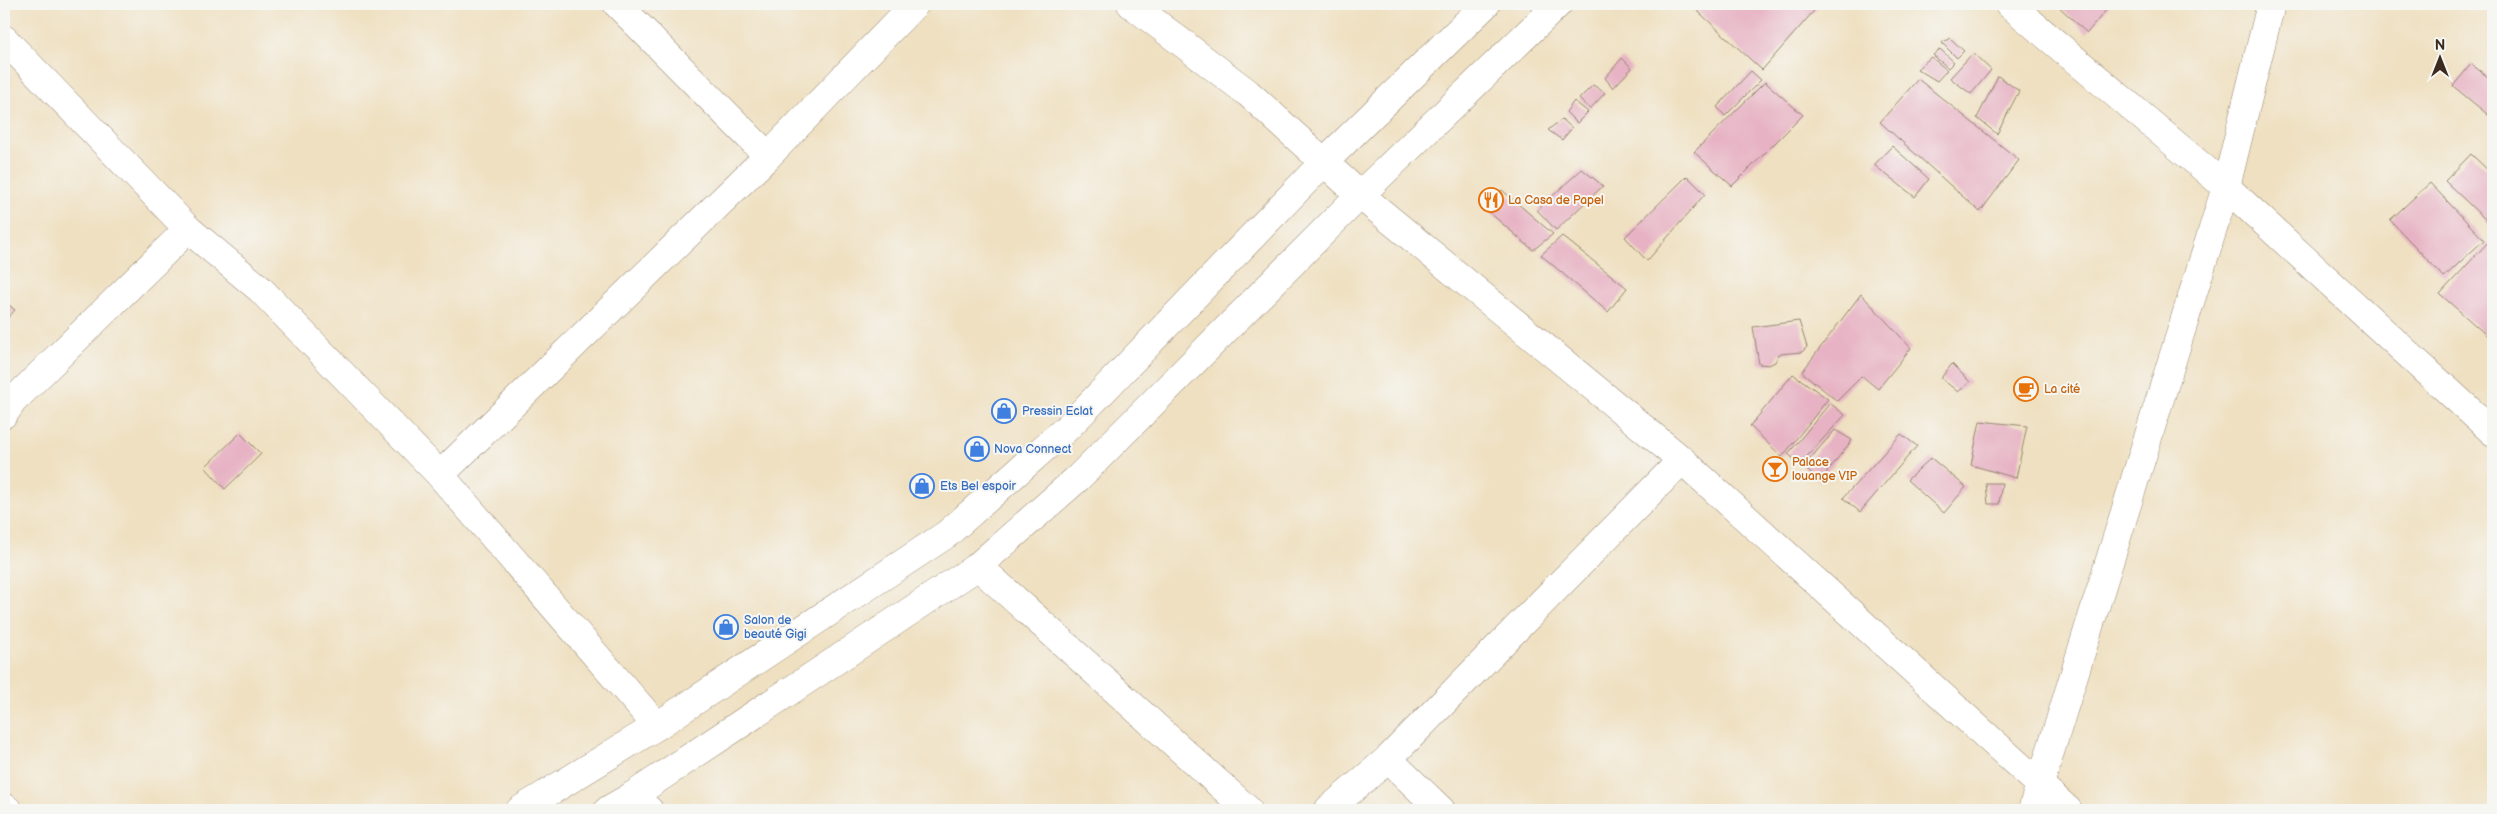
<svg xmlns="http://www.w3.org/2000/svg" width="2497" height="814" font-family="'Balsamiq Sans',sans-serif">
  <style>
    .building { fill: #e7b3c4 }
    .lines { fill: none; stroke-linecap: round; stroke-linejoin: round }
    .minor-casing { stroke: #958570; stroke-width: 29 }
    .tertiary-casing { stroke: #958570; stroke-width: 29 }
    .secondary-casing { stroke: #958570; stroke-width: 29 }
    .minor { stroke: #fff; stroke-width: 28 }
    .tertiary { stroke: #fff; stroke-width: 28 }
    .secondary { stroke: #fff; stroke-width: 28 }
    .labels { text-anchor: middle; stroke-width: 4; stroke-linejoin: round; paint-order: stroke }
    .food-label { font-size: 12px; fill: #c56008; stroke: #f6f6f2; text-anchor: start }
    .shop-label { font-size: 12px; fill: #366cbe; stroke: #f6f6f2; text-anchor: start }
  </style>
  <rect width="100%" height="100%" fill="#f6f6f2"/>
  <filter id="ink" filterUnits="userSpaceOnUse"><feTurbulence type="fractalNoise" baseFrequency=".02" numOctaves="2"/><feDisplacementMap in="SourceGraphic" scale="10" xChannelSelector="R" yChannelSelector="G"/><feConvolveMatrix kernelMatrix="1 2 1 2 8 2 1 2 1" color-interpolation-filters="sRGB"/></filter>
  <filter id="wash" filterUnits="userSpaceOnUse"><feTurbulence type="fractalNoise" baseFrequency=".0096" numOctaves="4" result="noise"/><feDisplacementMap in="SourceGraphic" scale="20" xChannelSelector="R" yChannelSelector="G"/><feGaussianBlur stdDeviation="1.12" result="paint"/><feColorMatrix in="noise" values="0 0 0 0 0 0 0 0 0 0 0 0 0 0 0 0 0 1.4 0 .05"/><feComposite in="paint" operator="in"/></filter>
  <g filter="url(#wash)">
    <rect width="100%" height="100%" fill="#efe0c1"/>
    <g id="blocks">
      <g class="building">
        <path d="M1690,4h130l-58,66z"/>
        <path d="M2056,4h55l-24,29z"/>
        <path d="M1950,38l14,13 -7,7 -15,-15z"/>
        <path d="M1940,49l14,13 -6,6 -15,-13z"/>
        <path d="M1973,53l18,17 -20,24 -21,-16z"/>
        <path d="M1931,57l16,13 -10,11 -20,-12z"/>
        <path d="M1622,58l10,10 -19,20 -8,-10z"/>
        <path d="M2471,64l22,17v38l-40,-33z"/>
        <path d="M1751,71l10,9 -36,36 -8,-9z"/>
        <path d="M1998,76l21,15 -22,43 -20,-16z"/>
        <path d="M1918,79l101,81 -39,52 -100,-90z"/>
        <path d="M1765,82l38,33 -71,71 -38,-34z"/>
        <path d="M1593,85l12,8 -15,16 -11,-10z"/>
        <path d="M1574,101l14,11 -11,11 -11,-11z"/>
        <path d="M1562,119l10,9 -10,12 -14,-10z"/>
        <path d="M1892,146l37,33 -14,18 -41,-32z"/>
        <path d="M2471,154l22,21v43l-4,5 -44,-42z"/>
        <path d="M1582,169l21,17 -47,44 -19,-20z"/>
        <path d="M1687,176l18,18 -58,67 -22,-24z"/>
        <path d="M2430,183l54,57 -40,37 -54,-57z"/>
        <path d="M1502,190l51,44 -20,16 -51,-44z"/>
        <path d="M1562,236l65,52 -19,24 -67,-57z"/>
        <path d="M2491,239l2,2v100l-53,-47z"/>
        <path d="M1861,294l50,54 -33,41 -16,-13 -25,25 -35,-29z"/>
        <path d="M4,301l11,9 -11,12z"/>
        <path d="M1799,321l8,26 -5,5 -23,2 -4,8 -6,3 -10,-1 -6,-37z"/>
        <path d="M1952,364l18,18 -12,10 -17,-14z"/>
        <path d="M1793,374l35,25 -46,58 -32,-31z"/>
        <path d="M1830,403l15,12 -45,49 -12,-10z"/>
        <path d="M1980,421l47,5 -11,52 -45,-13z"/>
        <path d="M1835,430l17,10 -32,41 -17,-14z"/>
        <path d="M240,433l21,21 -36,35 -20,-22z"/>
        <path d="M1901,434l16,12 -57,66 -17,-14z"/>
        <path d="M1931,458l35,29 -22,26 -37,-33z"/>
        <path d="M1986,483h16l-3,21h-11z"/>
      </g>
    </g>
  </g>
  <g filter="url(#ink)">
    <use href="#blocks" fill-opacity="0" stroke="#958570" stroke-width="1"/>
    <g class="lines">
      <defs>
        <g id="minor">
          <path d="M617,4l151,152"/>
          <path d="M1131,4l117,89 112,102 322,265 386,350"/>
          <path d="M2009,4l217,183 267,245"/>
          <path d="M4,39l184,190 72,60 180,186 217,251"/>
          <path d="M4,414l9,-13 175,-172"/>
          <path d="M440,475l328,-319 147,-152"/>
          <path d="M978,566l270,244"/>
          <path d="M1388,759l53,51"/>
          <path d="M632,796l17,14"/>
          <path d="M1328,810l60,-51 294,-299"/>
        </g>
        <g id="tertiary">
          <path d="M4,807l4,3"/>
          <path d="M2032,810l194,-623 45,-183"/>
        </g>
        <g id="secondary">
          <path d="M520,810l137,-84 290,-192 121,-107 257,-266 161,-157"/>
          <path d="M608,810l24,-14 346,-230 100,-88 282,-283 198,-191"/>
        </g>
      </defs>
      <use href="#minor" class="minor-casing"/>
      <use href="#tertiary" class="tertiary-casing"/>
      <use href="#secondary" class="secondary-casing"/>
      <use href="#minor" class="minor"/>
      <use href="#tertiary" class="tertiary"/>
      <use href="#secondary" class="secondary"/>
    </g>
  </g>
  <defs>
    <symbol id="restaurant-ring" viewBox="-11 -11 22 22"><circle r="9.5" fill="#f6f6f2" stroke="#e8710a" stroke-width="1.5"/><path d="M-5-6h1v4h1v-4h1v4h1v-4h1v5L-1.5 .5V6h-2V.5L-5-1ZM5-6V6H3V1.5H1.5Q1.5-4 5-6Z" fill="#e8710a"/></symbol>
    <symbol id="cafe-ring" viewBox="-11 -11 22 22"><circle r="9.5" fill="#f6f6f2" stroke="#e8710a" stroke-width="1.5"/><path d="M-5.5-4.5H6V0H3Q3 3.5 0 3.5H-2.5Q-5.5 3.5-5.5 0ZM3-3.2v2h1.7v-2ZM-6 4.5H4V6H-6Z" fill="#e8710a"/></symbol>
    <symbol id="shop-ring" viewBox="-11 -11 22 22"><circle r="9.5" fill="#f6f6f2" stroke="#3f7fe0" stroke-width="1.5"/><path d="M-5-2.5h2.3a2.7 3.5 0 0 1 5.4 0H5L5.5 6h-11ZM-1.5-2.5h3a1.5 2.3 0 0 0-3 0Z" fill="#3f7fe0"/></symbol>
    <symbol id="bar-ring" viewBox="-11 -11 22 22"><circle r="9.5" fill="#f6f6f2" stroke="#e8710a" stroke-width="1.5"/><path d="M-6-5H6L.8 .8V4.5H3.5V6h-7V4.5H-.8V.8Z" fill="#e8710a"/></symbol>
  </defs>
  <g fill-rule="evenodd">
    <use href="#restaurant-ring" x="1477" y="186" width="28" height="28"/>
    <use href="#cafe-ring" x="2012" y="375" width="28" height="28"/>
    <use href="#shop-ring" x="990" y="397" width="28" height="28"/>
    <use href="#shop-ring" x="963" y="435" width="28" height="28"/>
    <use href="#bar-ring" x="1761" y="455" width="28" height="28"/>
    <use href="#shop-ring" x="908" y="472" width="28" height="28"/>
    <use href="#shop-ring" x="712" y="613" width="28" height="28"/>
  </g>
  <g class="labels">
    <g class="food-label">
      <text x="1508" y="204">La Casa de Papel</text>
      <text x="2044" y="393">La cité</text>
      <text x="1792" y="466">Palace<tspan x="1792" dy="14">louange VIP</tspan></text>
    </g>
    <g class="shop-label">
      <text x="1022" y="415">Pressin Eclat</text>
      <text x="994" y="453">Nova Connect</text>
      <text x="940" y="490">Ets Bel espoir</text>
      <text x="744" y="624">Salon de<tspan x="744" dy="14">beauté Gigi</tspan></text>
    </g>
  </g>
  <rect width="2497" height="814" fill="none" stroke="#f6f6f2" stroke-width="20"/>
  <g transform="translate(2440 58)" stroke="#f6f6f2" stroke-width="4" paint-order="stroke">
  <path d="M0-4L9 19L0 12L-9 19Z" fill="#3b2a1e"/>
  <text y="-8" font-size="14" font-weight="bold" text-anchor="middle" fill="#3b2a1e">N</text>
  </g>
</svg>
